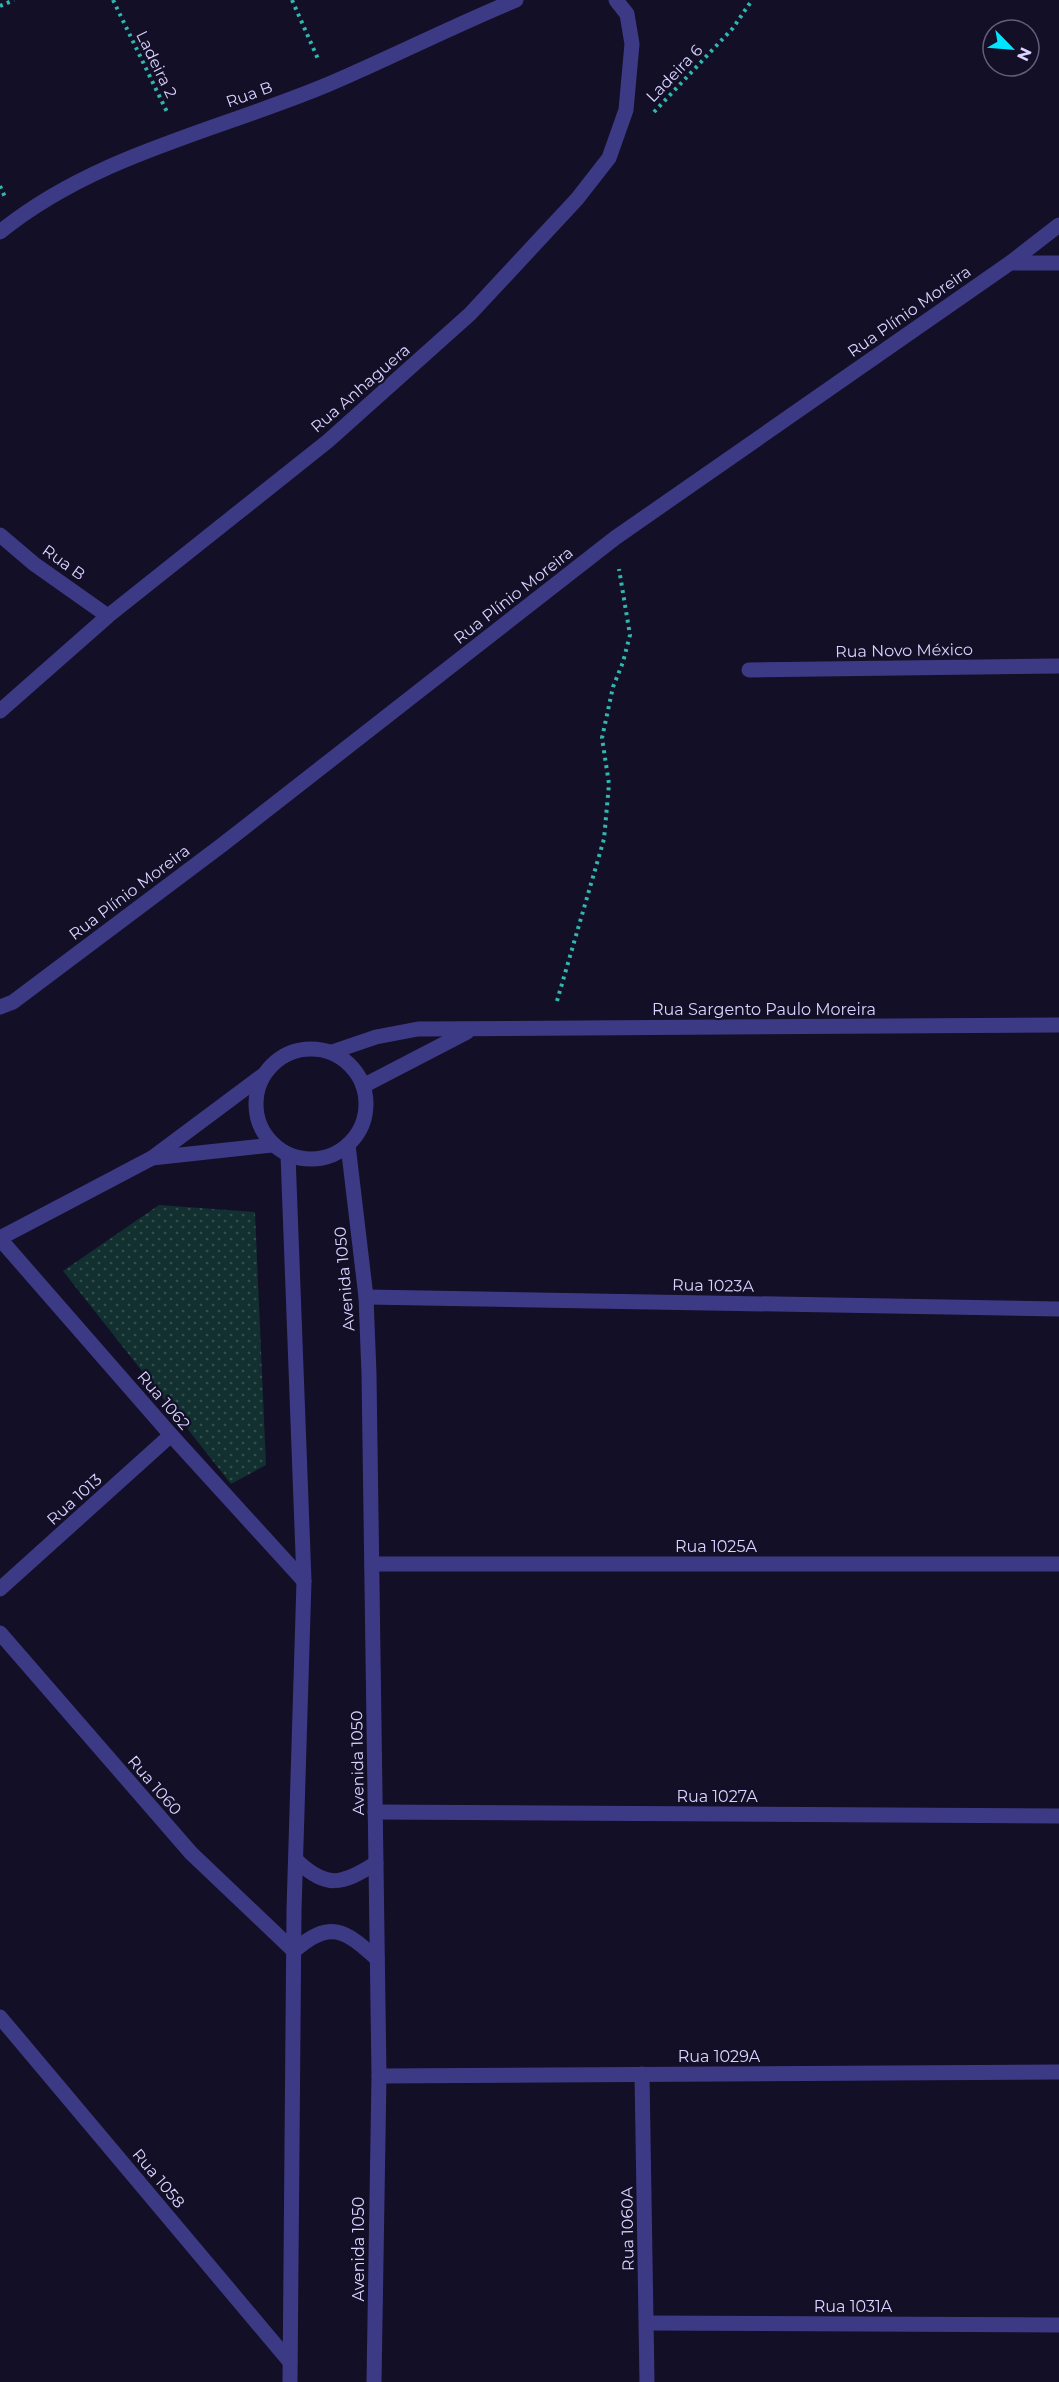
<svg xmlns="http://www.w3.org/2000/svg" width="1059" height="2382" font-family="Montserrat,sans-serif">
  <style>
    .park { fill: url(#park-dots) }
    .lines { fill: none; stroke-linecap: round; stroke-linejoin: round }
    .path { stroke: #2fb8b0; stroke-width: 4; stroke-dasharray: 3 4.5; stroke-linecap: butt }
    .street { stroke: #3d3a85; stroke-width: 15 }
    .labels { text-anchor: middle; stroke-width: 4.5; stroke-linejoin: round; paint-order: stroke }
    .street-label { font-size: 16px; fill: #d9d4ff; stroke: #130f26 }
  </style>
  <defs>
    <pattern id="park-dots" width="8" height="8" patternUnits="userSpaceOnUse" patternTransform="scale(1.5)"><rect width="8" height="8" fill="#12302f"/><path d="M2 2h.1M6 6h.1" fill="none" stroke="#344d4e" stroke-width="1.8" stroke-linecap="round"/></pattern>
  </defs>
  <rect width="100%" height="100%" fill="#130f26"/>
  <path class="park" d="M159,1205l96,7 11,253 -35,19 -168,-213z"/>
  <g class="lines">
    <g class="path">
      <path d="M113,0l55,114"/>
      <path d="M292,0l26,59"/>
      <path d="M0,6l14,-6"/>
      <path d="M654,112l79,-84 19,-28"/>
      <path d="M0,186l5,11"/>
      <path d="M557,1001l47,-162 5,-55 -7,-46 11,-51 10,-25 7,-27 -11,-66"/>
    </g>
    <g class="street">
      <path d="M0,232c94,-77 220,-102 329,-148 63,-27 124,-58 187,-84"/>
      <path d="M1010,263h49"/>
      <path d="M0,535l33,28 75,53"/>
      <path d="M749,670l310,-4"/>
      <path d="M0,711l108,-95 220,-175 142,-127 107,-115 32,-41 17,-48 6,-66 -5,-30 -11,-14"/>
      <path d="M0,1007l13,-5 209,-157 393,-307 395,-275 49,-38"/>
      <circle cx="311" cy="1104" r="55"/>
      <path d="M332,1052l44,-15 42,-8 641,-4"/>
      <path d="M363,1086l104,-54"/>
      <path d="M348,1145l18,152 3,77 10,702 -5,306"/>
      <path d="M288,1155l16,426 -10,329 -4,472"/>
      <path d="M152,1158l120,-13"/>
      <path d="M0,1238l152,-80 110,-82"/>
      <path d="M0,1239l171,196 133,146"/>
      <path d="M366,1297l693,12"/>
      <path d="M373,1564h686"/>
      <path d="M0,1589l171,-154"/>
      <path d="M0,1633l191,220 103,98c36,-32 51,-21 83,8"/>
      <path d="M375,1812l684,4"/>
      <path d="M296,1860c30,29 46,25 80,3"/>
      <path d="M0,2017l290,345"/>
      <path d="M642,2074l5,308"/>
      <path d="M379,2076l680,-4"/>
      <path d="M647,2323l412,2"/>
    </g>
  </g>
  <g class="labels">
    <g class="street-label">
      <text transform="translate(157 64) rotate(64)" y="6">Ladeira 2</text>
      <text transform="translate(674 73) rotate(-46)" y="6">Ladeira 6</text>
      <text transform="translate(249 94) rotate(-20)" y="6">Rua B</text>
      <text transform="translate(909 311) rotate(-35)" y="6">Rua Plínio Moreira</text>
      <text transform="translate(360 388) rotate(-41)" y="6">Rua Anhaguera</text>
      <text transform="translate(64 562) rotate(36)" y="6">Rua B</text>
      <text transform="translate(513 595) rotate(-38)" y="6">Rua Plínio Moreira</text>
      <text transform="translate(904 650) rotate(-1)" y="6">Rua Novo México</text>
      <text transform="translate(129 892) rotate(-37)" y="6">Rua Plínio Moreira</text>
      <text x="764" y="1015">Rua Sargento Paulo Moreira</text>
      <text transform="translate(344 1279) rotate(-95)" y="6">Avenida 1050</text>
      <text transform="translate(713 1285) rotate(1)" y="6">Rua 1023A</text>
      <text transform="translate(164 1400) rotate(49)" y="6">Rua 1062</text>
      <text transform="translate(74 1499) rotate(-42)" y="6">Rua 1013</text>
      <text x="716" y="1552">Rua 1025A</text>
      <text transform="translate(357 1763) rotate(-91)" y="6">Avenida 1050</text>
      <text transform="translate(155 1785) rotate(49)" y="6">Rua 1060</text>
      <text x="717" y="1802">Rua 1027A</text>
      <text x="719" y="2062">Rua 1029A</text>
      <text transform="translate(159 2178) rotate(50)" y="6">Rua 1058</text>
      <text transform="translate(627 2229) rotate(-91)" y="6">Rua 1060A</text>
      <text transform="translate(358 2249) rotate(-90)" y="6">Avenida 1050</text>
      <text x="853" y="2312">Rua 1031A</text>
    </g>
  </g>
  <g transform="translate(1011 48) rotate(115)"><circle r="28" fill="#130f26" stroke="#625e7d" stroke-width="1.5"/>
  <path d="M0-4.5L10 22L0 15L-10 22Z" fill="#00e5ff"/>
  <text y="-9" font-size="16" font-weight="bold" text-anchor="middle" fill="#d9d4ff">N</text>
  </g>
</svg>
